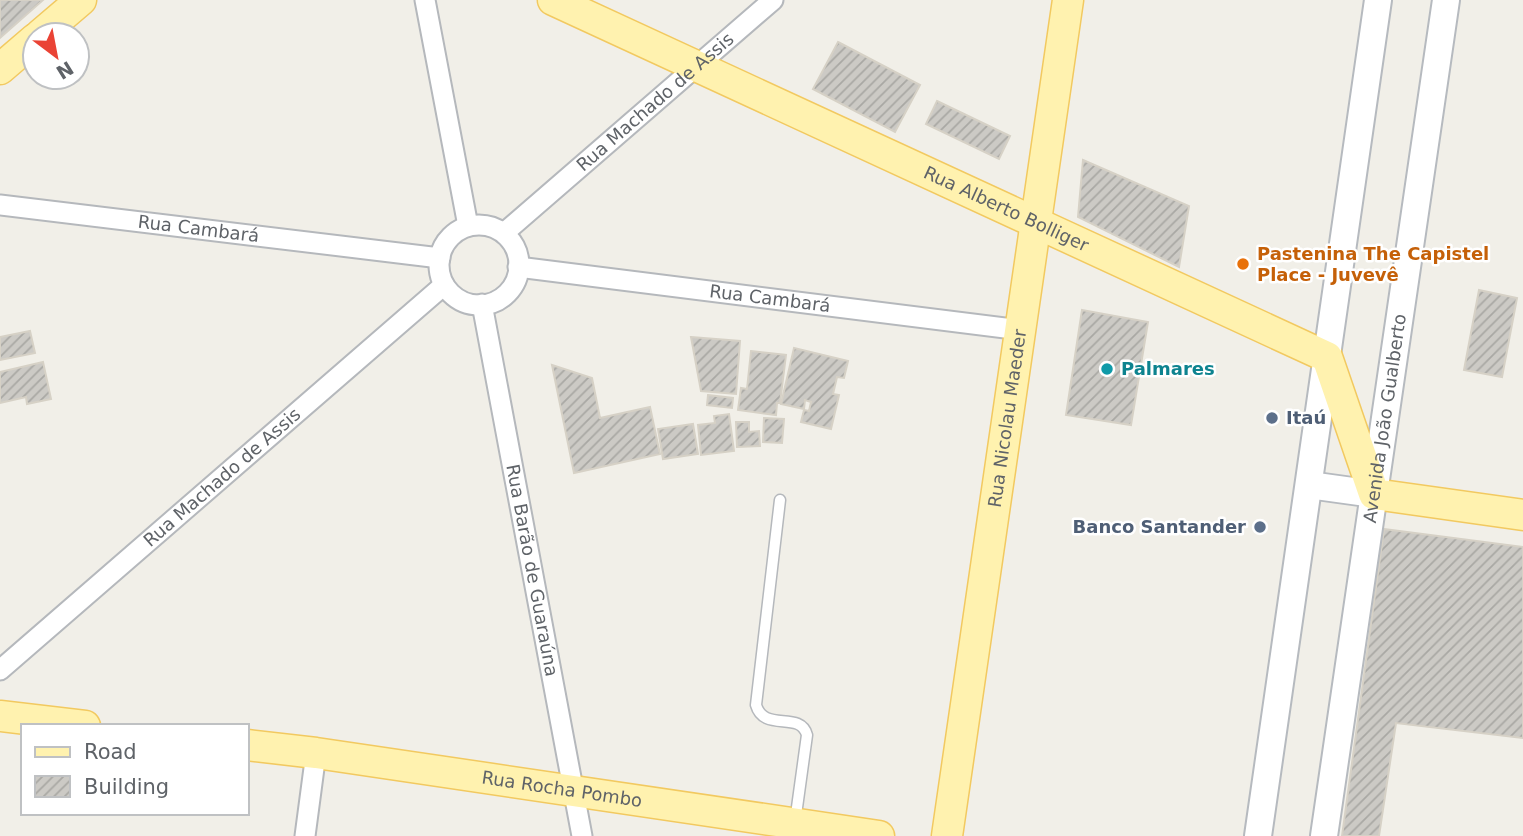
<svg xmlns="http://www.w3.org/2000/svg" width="1523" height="836" font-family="'DejaVu Sans',sans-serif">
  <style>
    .building { fill: url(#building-hatch); stroke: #d6d1c6; stroke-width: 2 }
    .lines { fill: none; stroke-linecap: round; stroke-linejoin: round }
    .lane-casing { stroke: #b5b8bc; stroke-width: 13 }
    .street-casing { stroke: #b5b8bc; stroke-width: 23 }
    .secondary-casing { stroke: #b6babf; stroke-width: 30 }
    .primary-casing { stroke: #f2c960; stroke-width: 33 }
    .lane { stroke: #fff; stroke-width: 10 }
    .street { stroke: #fff; stroke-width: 19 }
    .secondary { stroke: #fff; stroke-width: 26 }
    .primary { stroke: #fff2af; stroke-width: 30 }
    .food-dot { fill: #e8710a; stroke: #fff; stroke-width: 2.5 }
    .culture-dot { fill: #0f9aa8; stroke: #fff; stroke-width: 2.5 }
    .service-dot { fill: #5c6f8a; stroke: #fff; stroke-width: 2.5 }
    .labels { text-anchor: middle; stroke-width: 5; stroke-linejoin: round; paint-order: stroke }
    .street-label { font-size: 18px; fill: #5f6368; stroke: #fff }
    .food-label { font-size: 18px; font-weight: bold; fill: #c56008; stroke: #fff; text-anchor: start }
    .culture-label { font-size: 18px; font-weight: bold; fill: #0d838f; stroke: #fff; text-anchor: start }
    .service-label { font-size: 18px; font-weight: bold; fill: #4e5e75; stroke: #fff; text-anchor: start }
  </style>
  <defs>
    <pattern id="building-hatch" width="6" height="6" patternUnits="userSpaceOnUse" patternTransform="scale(1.75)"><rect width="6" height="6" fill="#cccac5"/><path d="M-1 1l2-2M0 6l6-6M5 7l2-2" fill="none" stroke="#a9a8a4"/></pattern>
  </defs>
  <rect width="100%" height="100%" fill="#f1efe8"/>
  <g class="building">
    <path d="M0,0h43l-43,38z"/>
    <path d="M838,42l82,43 -25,47 -82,-43z"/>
    <path d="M937,101l73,35 -11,23 -73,-35z"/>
    <path d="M1083,160l106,46 -10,61 -101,-50z"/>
    <path d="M1479,290l38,8 -15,79 -38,-7z"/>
    <path d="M1082,310l66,12 -17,103 -65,-10z"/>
    <path d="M30,331l5,22 -35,7v-23z"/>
    <path d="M691,337l49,4 -4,53 -35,-3z"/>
    <path d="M794,348l54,13 -4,17 -7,-1 -4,17 6,1 -8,34 -30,-7 3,-12 5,1 2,-9 -6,-2 -1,9 -23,-5z"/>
    <path d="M751,351l35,4 -6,48h-3l-1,12 -38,-5 3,-22 6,1z"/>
    <path d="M43,362l8,37 -24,5 -1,-7 -26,6v-31z"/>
    <path d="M552,365l40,13 8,40 50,-11 10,47 -86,19z"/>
    <path d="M708,395l25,3 -1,10 -25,-3z"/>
    <path d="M729,414l5,37 -33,4 -3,-30 17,-2 -1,-7z"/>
    <path d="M764,418l20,1 -2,24 -19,-1z"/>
    <path d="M736,422h13v10l10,-1 1,15 -23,1z"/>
    <path d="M693,424l5,30 -35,5 -5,-30z"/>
    <path d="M1384,529l139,18v191l-127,-15 -17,113h-37z"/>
  </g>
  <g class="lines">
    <defs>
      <path id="lane" d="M780,500l-24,205c8,28 44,5 51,30l-12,87"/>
      <g id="street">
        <path d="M425,0l43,226"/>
        <path id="s1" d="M0,205l440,53"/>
        <circle cx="479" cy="265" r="40"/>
        <path id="s2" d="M504,233l269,-233"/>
        <path id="s3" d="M518,267l503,63"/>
        <path id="s4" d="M482,304l100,532"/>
        <path id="s5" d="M0,670l444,-385"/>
        <path d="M305,836l11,-83"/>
      </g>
      <g id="secondary">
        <path d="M1309,485l65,9"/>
        <path d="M1258,836l120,-836"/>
        <path id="s6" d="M1324,836l122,-836"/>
      </g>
      <g id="primary">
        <path id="s7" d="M553,0l774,357 47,137 149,21"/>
        <path d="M40,35l41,-35"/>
        <path d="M0,69l35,-30"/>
        <path d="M0,716l85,10"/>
        <path id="s8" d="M247,745l69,8 563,83"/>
        <path id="s9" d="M947,836l121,-836"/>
      </g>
    </defs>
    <use href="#lane" class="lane-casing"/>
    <use href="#street" class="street-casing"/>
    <use href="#secondary" class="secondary-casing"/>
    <use href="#primary" class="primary-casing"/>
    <use href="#lane" class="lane"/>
    <use href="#street" class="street"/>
    <use href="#secondary" class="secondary"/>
    <use href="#primary" class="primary"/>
  </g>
  <circle class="food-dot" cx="1243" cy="264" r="7"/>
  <circle class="culture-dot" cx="1107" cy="369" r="7"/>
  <g class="service-dot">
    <circle cx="1272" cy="418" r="7"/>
    <circle cx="1260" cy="527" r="7"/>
  </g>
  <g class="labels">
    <g class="street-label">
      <text dy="6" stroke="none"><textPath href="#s2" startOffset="200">Rua Machado de Assis</textPath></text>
      <text dy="6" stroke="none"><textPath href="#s7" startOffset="499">Rua Alberto Bolliger</textPath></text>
      <text dy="6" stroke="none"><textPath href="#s1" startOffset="200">Rua Cambará</textPath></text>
      <text dy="6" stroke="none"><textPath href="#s3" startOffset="254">Rua Cambará</textPath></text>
      <text dy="6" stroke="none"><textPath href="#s9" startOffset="422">Rua Nicolau Maeder</textPath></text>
      <text dy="6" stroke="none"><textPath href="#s6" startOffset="422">Avenida João Gualberto</textPath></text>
      <text dy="6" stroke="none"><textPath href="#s5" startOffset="294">Rua Machado de Assis</textPath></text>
      <text dy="6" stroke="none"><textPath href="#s4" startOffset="271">Rua Barão de Guaraúna</textPath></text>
      <text dy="6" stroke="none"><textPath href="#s8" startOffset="318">Rua Rocha Pombo</textPath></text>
    </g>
    <g class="food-label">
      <text x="1257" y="260">Pastenina The Capistel<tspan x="1257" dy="21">Place - Juvevê</tspan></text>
    </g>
    <g class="culture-label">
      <text x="1121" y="375">Palmares</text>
    </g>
    <g class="service-label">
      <text x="1286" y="424">Itaú</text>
      <text x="1246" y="533" text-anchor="end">Banco Santander</text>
    </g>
  </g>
  <rect x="21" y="724" width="228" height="91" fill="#ffffff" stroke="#bfc1c3" stroke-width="2"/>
  <rect x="35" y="747" width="35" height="10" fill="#fff2af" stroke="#bfc1c3" stroke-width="2"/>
  <text x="84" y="759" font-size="21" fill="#5f6368">Road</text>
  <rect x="35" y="776" width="35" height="21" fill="url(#building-hatch)" stroke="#bfc1c3" stroke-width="2"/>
  <text x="84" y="794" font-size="21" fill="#5f6368">Building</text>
  <g transform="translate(56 56) rotate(148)"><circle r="33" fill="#ffffff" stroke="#bfc1c3" stroke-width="2"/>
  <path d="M0-5L12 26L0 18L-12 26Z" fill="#ea4335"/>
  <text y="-10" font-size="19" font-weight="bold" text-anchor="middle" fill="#5f6368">N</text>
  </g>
</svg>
